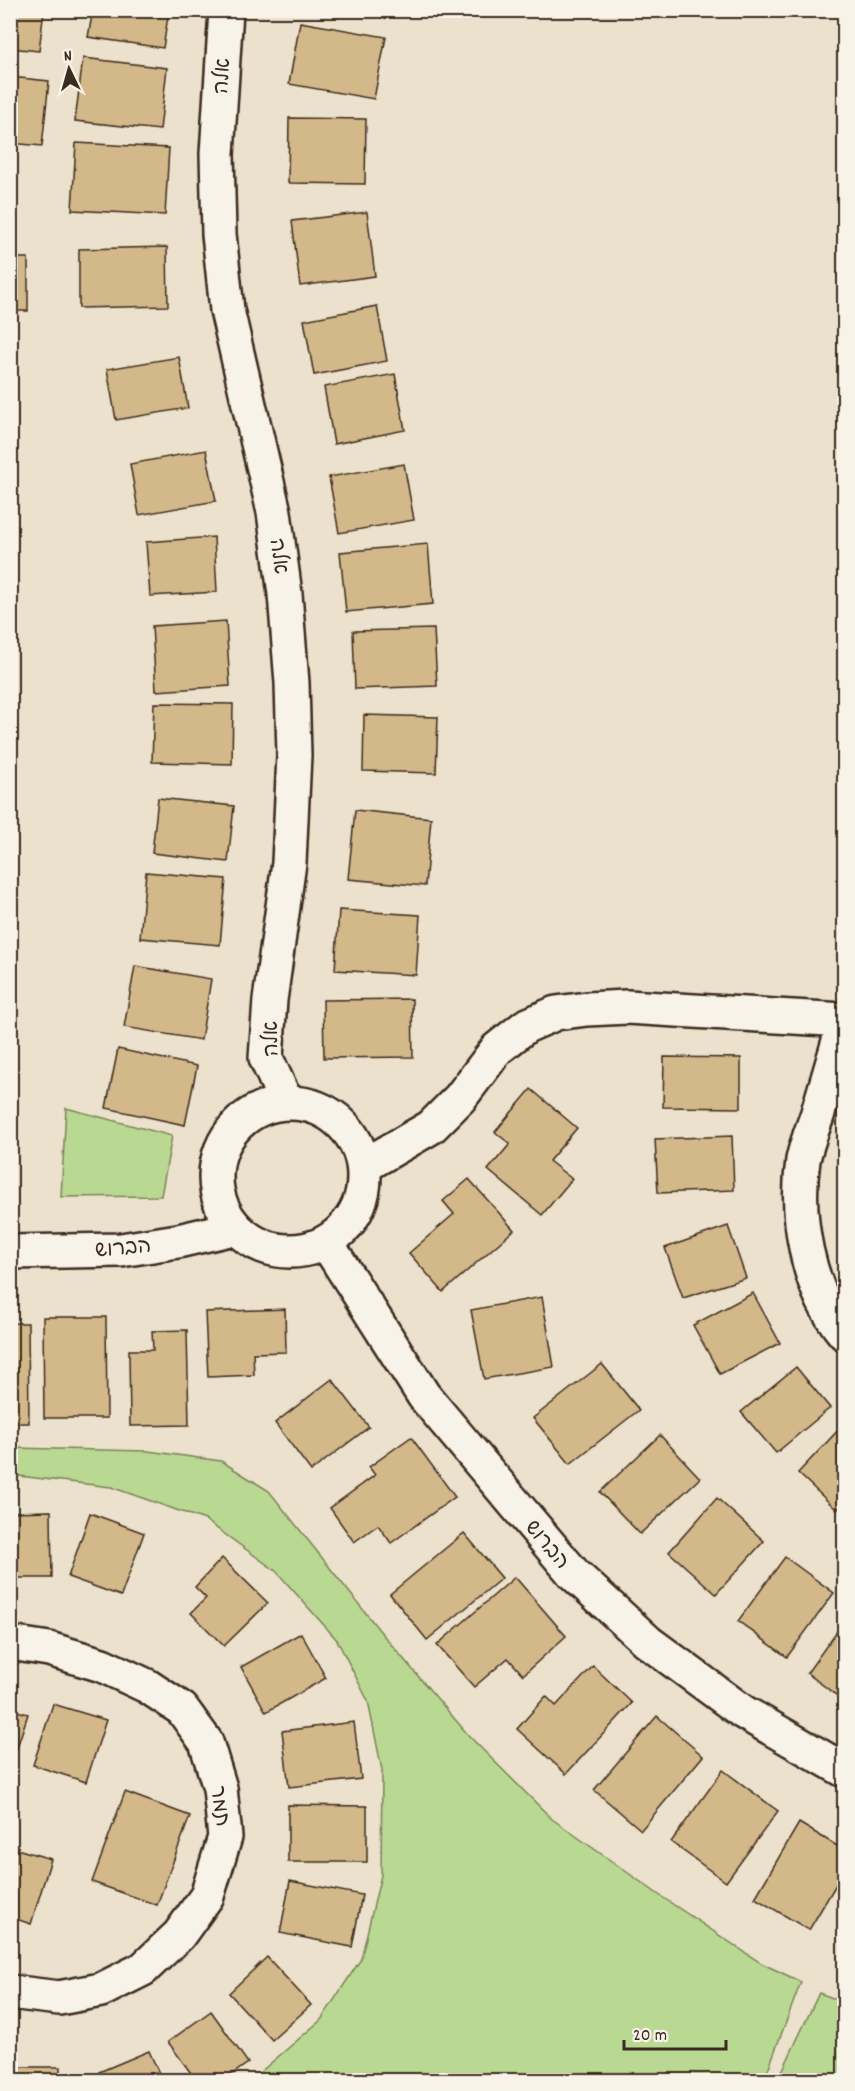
<svg xmlns="http://www.w3.org/2000/svg" width="855" height="2091" font-family="Dekko,'Playpen Sans Hebrew',sans-serif">
  <style>
    .green { fill: #b9d992; stroke: #7a8258; stroke-width: 1.5 }
    .building { fill: #d3b889; stroke: #3b2a1e; stroke-width: 1.5 }
    .lines { fill: none; stroke-linecap: round; stroke-linejoin: round }
    .minor-casing { stroke: #3b2a1e; stroke-width: 38 }
    .minor { stroke: #f7f3e8; stroke-width: 33 }
    .labels { text-anchor: middle; stroke-width: 6; stroke-linejoin: round; paint-order: stroke }
    .street-label { font-size: 21px; fill: #3b2a1e; stroke: #f7f3e8 }
  </style>
  <rect width="100%" height="100%" fill="#ece1cc"/>
  <filter id="ink" filterUnits="userSpaceOnUse"><feTurbulence type="fractalNoise" baseFrequency=".0167" numOctaves="2"/><feDisplacementMap in="SourceGraphic" scale="12" xChannelSelector="R" yChannelSelector="G"/><feConvolveMatrix kernelMatrix="1 2 1 2 8 2 1 2 1" color-interpolation-filters="sRGB"/></filter>
  <g filter="url(#ink)">
    <g class="green">
      <path d="M66,1108l106,28 -11,60 -100,1z"/>
      <path d="M11,1448l137,3 73,10 48,30 115,145 86,101 82,82 110,78 99,66 40,19 -37,98h-513l70,-60 40,-61 20,-84 1,-105 -14,-69 -31,-61 -61,-69 -71,-51 -94,-33 -100,-12z"/>
      <path d="M819,1993l25,9v78h-66z"/>
    </g>
    <g class="building">
      <path d="M10,10h34l-5,41 -29,-3z"/>
      <path d="M93,10h76l-6,38 -75,-11z"/>
      <path d="M300,22l86,15 -12,62 -85,-15z"/>
      <path d="M83,58l84,10 -7,62 -85,-9z"/>
      <path d="M10,77l39,4 -7,65 -32,-3z"/>
      <path d="M289,118l77,1 -1,65 -77,-1z"/>
      <path d="M76,143l93,5 -4,67 -93,-5z"/>
      <path d="M367,212l8,64 -75,10 -8,-65z"/>
      <path d="M167,247l1,59 -89,2v-59z"/>
      <rect x="10" y="258" width="18" height="53"/>
      <path d="M377,306l10,55 -73,14 -10,-55z"/>
      <path d="M179,357l9,51 -72,12 -9,-51z"/>
      <path d="M395,374l10,56 -71,14 -10,-57z"/>
      <path d="M206,450l10,51 -77,14 -9,-51z"/>
      <path d="M404,464l10,56 -75,13 -10,-56z"/>
      <path d="M214,537l3,55 -67,4 -4,-54z"/>
      <path d="M428,544l5,60 -87,8 -6,-60z"/>
      <path d="M226,621l4,65 -74,5 -4,-65z"/>
      <path d="M434,629l3,57 -82,3 -2,-58z"/>
      <path d="M154,703l79,1 -1,60 -80,-2z"/>
      <path d="M364,715l74,2 -2,56 -73,-2z"/>
      <path d="M158,798l76,8 -6,56 -76,-9z"/>
      <path d="M355,810l76,8 -6,68 -77,-7z"/>
      <path d="M146,872l80,7 -6,66 -80,-7z"/>
      <path d="M339,910l81,5 -4,60 -81,-5z"/>
      <path d="M135,966l76,13 -10,61 -77,-13z"/>
      <path d="M412,999l1,58 -89,1 -1,-58z"/>
      <path d="M118,1049l79,17 -12,59 -79,-17z"/>
      <path d="M664,1057l77,1v50l-78,-1z"/>
      <path d="M531,1089l46,39 -28,33 23,18 -30,36 -54,-45 22,-26 -15,-12z"/>
      <path d="M732,1136l2,54 -76,3 -3,-54z"/>
      <path d="M469,1179l45,51 -71,62 -34,-39 45,-39 -11,-13z"/>
      <path d="M728,1226l18,52 -63,20 -18,-50z"/>
      <path d="M753,1293l27,50 -60,31 -27,-49z"/>
      <path d="M542,1297l12,70 -70,12 -13,-69z"/>
      <path d="M285,1309l1,43 -33,1 1,22 -46,2 -3,-65z"/>
      <path d="M43,1317h63l1,101h-63z"/>
      <path d="M10,1323h18l1,100h-19z"/>
      <path d="M187,1330l2,95 -59,1 -1,-76h24l-1,-19z"/>
      <path d="M602,1364l37,46 -69,54 -37,-46z"/>
      <path d="M796,1367l34,41 -54,45 -35,-41z"/>
      <path d="M332,1379l37,48 -58,44 -36,-48z"/>
      <path d="M844,1424v78l-7,8 -39,-37z"/>
      <path d="M660,1435l40,43 -60,56 -40,-42z"/>
      <path d="M411,1437l44,60 -64,46 -13,-18 -24,17 -24,-34 45,-33 -6,-8z"/>
      <path d="M717,1498l47,43 -48,53 -47,-42z"/>
      <path d="M51,1511l1,67h-42v-66z"/>
      <path d="M90,1513l54,20 -23,63 -53,-19z"/>
      <path d="M464,1533l38,45 -75,62 -37,-46z"/>
      <path d="M785,1557l49,36 -47,64 -49,-36z"/>
      <path d="M222,1558l46,45 -44,43 -33,-33 15,-15 -11,-11z"/>
      <path d="M515,1577l51,59 -43,39 -15,-17 -34,29 -37,-42z"/>
      <path d="M844,1621v80l-37,-28z"/>
      <path d="M301,1633l25,45 -60,34 -25,-45z"/>
      <path d="M593,1666l39,37 -66,71 -49,-45 29,-33 10,10z"/>
      <path d="M53,1704l53,16 -20,62 -53,-17z"/>
      <path d="M10,1709l18,5 -18,55z"/>
      <path d="M657,1716l46,40 -62,74 -47,-40z"/>
      <path d="M354,1722l7,57 -72,8 -7,-56z"/>
      <path d="M723,1770l55,41 -52,71 -55,-40z"/>
      <path d="M125,1792l65,24 -33,89 -65,-23z"/>
      <path d="M288,1805l79,1v56h-79z"/>
      <path d="M799,1823l45,27v21l-35,59 -54,-32z"/>
      <path d="M10,1847l41,12 -20,65 -21,-7z"/>
      <path d="M290,1881l72,14 -10,52 -72,-14z"/>
      <path d="M267,1957l44,48 -39,35 -43,-47z"/>
      <path d="M211,2011l37,52 -24,17h-28l-28,-38z"/>
      <path d="M149,2051l13,29h-60l-3,-8z"/>
      <rect x="10" y="2067" width="50" height="13"/>
    </g>
    <g class="lines">
      <defs>
        <g id="minor">
          <path d="M226,10l-9,144 2,80 8,76 47,202 11,82 7,89 2,72 -5,108 -19,137 -4,58 20,44"/>
          <path d="M844,1024c-9,30 -18,61 -27,92 -5,14 -11,29 -14,44 -8,56 4,129 41,173"/>
          <circle cx="290" cy="1177" r="74"/>
          <path d="M364,1166l67,-39 29,-29 37,-49 29,-23 30,-13 31,-4 40,-2 217,13"/>
          <path d="M326,1242l98,154 150,178 74,68 95,70 101,58"/>
          <path d="M10,1252l111,-2 57,-9 56,-13"/>
          <path d="M10,1643l39,6 53,16 45,21 35,23 24,33 14,46 5,49 -18,59 -28,39 -36,34 -42,21 -42,8 -49,-6"/>
        </g>
      </defs>
      <use href="#minor" class="minor-casing"/>
      <use href="#minor" class="minor"/>
    </g>
  </g>
  <g class="labels">
    <g class="street-label">
      <text transform="translate(221 76) rotate(-86)" y="7">אלה</text>
      <text transform="translate(280 556) rotate(82)" y="7">אלה</text>
      <text transform="translate(270 1039) rotate(-91)" y="7">אלה</text>
      <text transform="translate(123 1247) rotate(-5)" y="7">הברוש</text>
      <text transform="translate(548 1544) rotate(50)" y="7">הברוש</text>
      <text transform="translate(221 1806) rotate(82)" y="7">תמר</text>
    </g>
  </g>
  <rect width="855" height="2091" fill="none" stroke="#f7f3e8" stroke-width="36"/>
  <rect x="18" y="18" width="819" height="2055" fill="none" stroke="#3b2a1e" stroke-width="2" filter="url(#ink)"/>
  <g transform="translate(69 69) rotate(355)" stroke="#f7f3e8" stroke-width="4.5" paint-order="stroke">
  <path d="M0-4.5L10 22L0 15L-10 22Z" fill="#3b2a1e"/>
  <text y="-9" font-size="16" font-weight="bold" text-anchor="middle" fill="#3b2a1e">N</text>
  </g>
  <path d="M624 2040v9h102v-9" fill="none" stroke="#3b2a1e" stroke-width="3"/>
  <text x="633" y="2040" font-size="18" fill="#3b2a1e" stroke="#f7f3e8" stroke-width="4.5" paint-order="stroke">20 m</text>
</svg>
